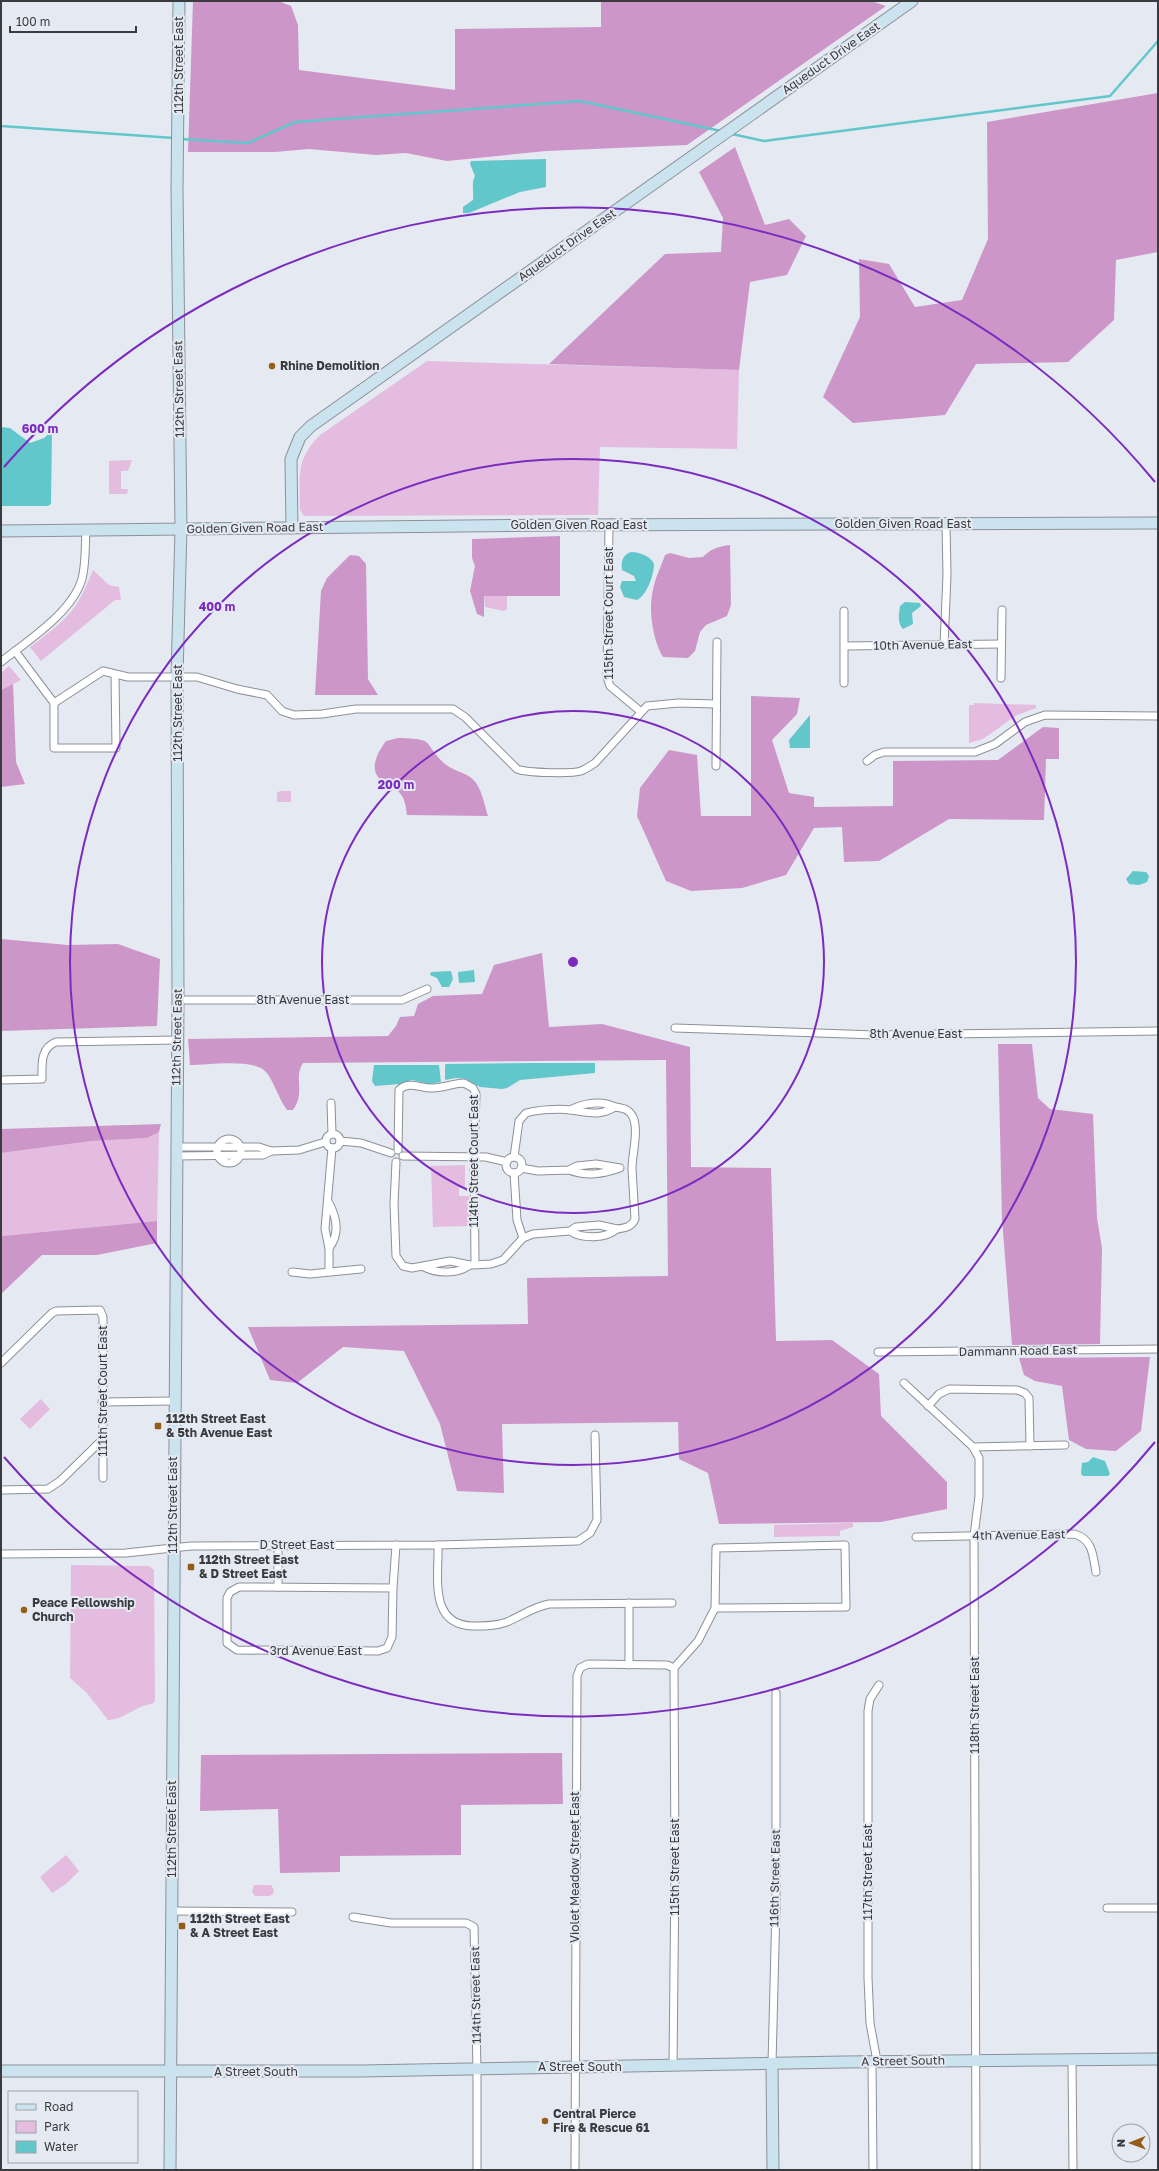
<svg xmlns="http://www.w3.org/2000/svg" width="1159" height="2171" font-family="'Golos Text',sans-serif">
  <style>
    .green { fill: #e4bce0 }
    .forest { fill: #cd96c9 }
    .water { fill: #62c7cb }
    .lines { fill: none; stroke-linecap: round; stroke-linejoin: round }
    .stream { stroke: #62c7cb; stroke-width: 2.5 }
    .street-casing { stroke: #8c9098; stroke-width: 9 }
    .secondary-casing { stroke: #8c9098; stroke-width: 13 }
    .street { stroke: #fff; stroke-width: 7 }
    .secondary { stroke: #cbe3ef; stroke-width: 11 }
    .ring { fill: none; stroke: #7b2cbf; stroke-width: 2 }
    .poi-dot { fill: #955d17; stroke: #e5e9f2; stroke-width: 1.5 }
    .labels { text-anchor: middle; stroke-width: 4; stroke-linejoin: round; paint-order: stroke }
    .street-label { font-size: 12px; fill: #393b3e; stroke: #e5e9f2 }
    .poi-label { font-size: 12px; font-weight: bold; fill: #393b3e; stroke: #e5e9f2; text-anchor: start }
    .centre { fill: #7b2cbf; stroke: #e5e9f2; stroke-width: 2 }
    .ring-label { font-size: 12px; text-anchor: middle; font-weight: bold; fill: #7b2cbf; stroke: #e5e9f2; stroke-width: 4; stroke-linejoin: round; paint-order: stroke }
  </style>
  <rect width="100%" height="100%" fill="#e5e9f2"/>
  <g class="green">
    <path d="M427,361l312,9 -2,79 -137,-2 -2,68 -294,1 -4,-6c0,-33 -5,-50 20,-75z"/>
    <path d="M132,460l-4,11h-7v18h7l-1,5h-18v-33z"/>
    <path d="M93,570l16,15 10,2 2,13h-6l-74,61 -11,-14c36,-27 46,-34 63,-77z"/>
    <path d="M484,594h23v15l-3,2 -19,-4z"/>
    <path d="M9,666l12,14 -20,10v-17z"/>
    <path d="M974,703l62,2v3l-19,7 -34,24 -14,4v-38h5z"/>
    <path d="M280,791h11v11h-14v-9z"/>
    <path d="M159,1132l-2,89 -156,15v-83l91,-12 55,-3z"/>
    <path d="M465,1165v23h-6v8h10l1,30 -37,1 -2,-61z"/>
    <path d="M41,1399l9,10 -20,20 -10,-10z"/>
    <path d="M853,1523v4l-13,4v5l-66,1v-12z"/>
    <path d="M71,1565l78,1 5,4 1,131 -3,3c-16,1 -28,16 -44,16l-22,-28 -16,-14z"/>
    <path d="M66,1855l13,16 -13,13 -14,9 -12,-16z"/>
    <path d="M254,1885h17l3,5 -1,4 -4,2h-14l-3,-4z"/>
  </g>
  <g class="forest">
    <path d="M193,1h85l13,5 7,19 1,45 156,20v-61l146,-2v-26h270l15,5 -199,139 -141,6 -99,10 -41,-8 -30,2 -67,-6 -34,3h-87z"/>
    <path d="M1158,93v159l-42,8 -2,60 -46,42 -92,2 -31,51 -92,8 -30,-26 37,-80 -1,-58 30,5 26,43 47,-7 26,-61 -1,-117z"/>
    <path d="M735,147l30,78 24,-6 17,17 -19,39 -37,7 -11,88 -190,-6 116,-110 56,-2 2,-34 -24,-46z"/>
    <path d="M560,536v60h-76v21l-7,-3 -7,-23 5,-25 -3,-8v-19z"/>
    <path d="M730,545l1,60 -4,11 -21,9 -6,7 -5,19 -7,7 -25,-1c-10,-17 -15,-47 -10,-67 2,-12 8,-23 12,-35l5,-2 19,5 14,-1c7,-8 16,-11 27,-12z"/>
    <path d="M350,555l9,1 7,8 2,115 10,16h-63l6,-104 6,-13z"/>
    <path d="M13,684l3,78 9,22 -24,3v-97z"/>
    <path d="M751,696l49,2 -3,16 -25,26 17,53 25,4v10l79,-1v-45l105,-1 45,-33 16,1v31h-13l-2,61 -95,-1 -70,42 -35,1 -2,-35 -28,1 -28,47 -44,13 -51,3 -25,-10 -29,-65 3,-28 29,-38 28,5 4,61h50z"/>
    <path d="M398,738c40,1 23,4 47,26 7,6 18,8 25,13 11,7 14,26 18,39l-81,-1c-1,-8 -2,-17 -8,-23 -5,-5 -13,-7 -18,-12 -13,-11 -3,-28 5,-39z"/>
    <path d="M1,939l67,6 50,-1 42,15 -3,67 -156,5z"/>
    <path d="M542,953l7,74 53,-3 88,23 1,120 80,1 5,173 56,-1 47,34 2,42 66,66v27l-66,13 -162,2 -11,-51 -29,-14 -1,-37 -176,2 2,69 -47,-2 -17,-67 -36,-73 -61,-4 -46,36 -27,-3 -22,-53 280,-3 -1,-46 141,-2 -2,-216 -363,3c-10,15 3,29 -10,47h-6c-9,-12 -12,-27 -21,-38 -11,-14 -59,-7 -76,-7l-2,-26 200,-3 8,-10 4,-9 14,-1 4,-12 15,-8 49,-2 12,-29z"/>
    <path d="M998,1044h34l6,54 12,11 43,5 4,104 5,30 -2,96 -88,1 -10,-126z"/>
    <path d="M161,1124l-2,8 -12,6 -55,3 -91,12v-24z"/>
    <path d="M157,1221v22l-60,12h-55l-41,39v-58z"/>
    <path d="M1150,1357l-9,74 -25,20 -30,-2 -17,-9 -7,-54 -27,-5 -11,-6 -5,-17z"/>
    <path d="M562,1753l1,51 -102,1v50l-121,1v16l-60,1 -2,-64 -78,2 1,-56z"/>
  </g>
  <g class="water">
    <path d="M546,159v28l-26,5 -51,21h-6v-6l10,-7c1,-8 -2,-17 2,-24l-5,-12 1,-3z"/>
    <path d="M1,427l9,1 20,15 14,-5 8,-7 -1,73 -3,2h-47z"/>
    <path d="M631,552c8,0 20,4 23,12 0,11 -7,31 -17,36l-13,-3 -4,-10 2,-6h14l-2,-5 -12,-6c-1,-8 0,-15 9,-18z"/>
    <path d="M905,602l15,1 1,3 -9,7 1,11 -10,5c-6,-6 -4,-15 -3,-23z"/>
    <path d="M810,715v33h-20l-1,-8z"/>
    <path d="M1133,871l13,1 3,4 -2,6 -8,3 -10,-1 -3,-5z"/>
    <path d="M474,970l1,12 -16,1 -1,-11z"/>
    <path d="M451,971l2,8 -4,8h-7l-5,-9 -7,-3 1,-3z"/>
    <path d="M534,1063h61v10l-75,7 -13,8 -5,1 -22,-2 -14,-8 -10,-1 -11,2v-15l1,-1z"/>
    <path d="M374,1065h65l2,17 -12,2 -17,-4 -12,4 -25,2 -3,-5z"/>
    <path d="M1093,1457l12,4 5,13 -2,2h-25l-2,-2 1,-11 6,-1z"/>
  </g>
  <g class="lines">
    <g class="stream">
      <path d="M1,126l173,12"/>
      <path d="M732,134l32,7 346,-45 48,-55"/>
      <path d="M181,139l67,4 47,-21 285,-21 141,30"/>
    </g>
    <defs>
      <g id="street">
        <path d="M609,525l-2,152 3,9 30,25"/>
        <path d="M944,645l3,-70 -1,-51"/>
        <path d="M845,646l156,-2"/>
        <path d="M15,651l39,52"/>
        <path d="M1,662c26,-21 71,-49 81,-83 4,-16 3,-33 4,-49"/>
        <path d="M1001,678l1,-68"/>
        <path d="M844,683v-72"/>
        <path d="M54,703l49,-32 25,6h69l40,12 30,6 15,16 12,4 28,-1 34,-5h97l12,8 52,52c10,4 54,5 64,2 5,-2 9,-5 14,-8l52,-57 31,-3 38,1"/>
        <path d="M54,703v45h62l-1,-73"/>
        <path d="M867,761l8,-6 9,-3h91l20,-8 30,-22 20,-7 113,1"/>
        <path d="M716,766l1,-124"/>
        <path d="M178,1000h224l25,-11"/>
        <path d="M675,1028l200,7 283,-4"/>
        <path d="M1,1080l41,-1c0,-14 -2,-31 14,-37l121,-2"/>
        <path d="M331,1103l1,31"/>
        <path d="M615,1107c8,1 14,2 18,10 6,14 -1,37 -1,52 1,17 2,33 3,50 -3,8 -10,9 -18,10"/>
        <circle cx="333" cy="1141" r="7"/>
        <circle cx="229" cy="1151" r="12"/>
        <path d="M340,1141l21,2 30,10"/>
        <path d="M398,1150l1,-60c10,-10 22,-1 34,-2 11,0 21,-5 31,-5l9,5 3,6 -2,63 1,107"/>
        <path d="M271,1151l28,-1 26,-8"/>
        <path d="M176,1156l87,-1 8,-4 -12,-4h-83"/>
        <path d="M403,1156l83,1 21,5"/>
        <path d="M514,1157l5,-36 7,-8c10,-3 34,-5 44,-3 17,2 29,7 45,-3 -14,-7 -31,-4 -45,3"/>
        <circle cx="514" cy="1165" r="8"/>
        <path d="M396,1162l-2,42 2,52 7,10 9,2 38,-7 20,4c-12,9 -33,9 -46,2"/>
        <path d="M521,1168l17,3 31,-1 8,-4 19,-2 24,4c-18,6 -32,9 -51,2"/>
        <path d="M514,1173l3,47 6,18"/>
        <path d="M329,1203c8,15 11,31 0,45l-4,-19 7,-81"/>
        <path d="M329,1248v23"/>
        <path d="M472,1265l19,-1 12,-4 20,-22 10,-4 37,-3 6,-4 23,-2 18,4c-11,10 -35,10 -47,2"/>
        <path d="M292,1272l18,2 51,-5"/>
        <path d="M878,1352l280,-3"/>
        <path d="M1,1363l51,-50 4,-2 44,-1 3,7v161"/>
        <path d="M904,1383l69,64 6,11v38l-5,40 2,634"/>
        <path d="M102,1402l72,-1"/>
        <path d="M928,1406l11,-12 10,-5 68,1 8,3 4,5 1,48"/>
        <path d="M973,1447l92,-2"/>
        <path d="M1,1490l47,-1 12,-8 42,-41"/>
        <path d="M916,1537l158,-3c19,5 19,22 22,38"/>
        <path d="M278,1544v43"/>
        <path d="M438,1545c1,31 -10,80 35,81 12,0 23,0 34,-4 14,-6 26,-15 42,-18l123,-1"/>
        <path d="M1,1554l125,-1 65,-7 247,-1 140,-4 12,-8 7,-13 -2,-85"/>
        <path d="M393,1588l-154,-1 -9,5 -3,6v45l10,7 141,1 9,-3 5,-11 1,-49 3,-43"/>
        <path d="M629,1603v62"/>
        <path d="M674,1668l24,-27 17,-33 1,-60 129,-3 1,62 -131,1"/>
        <path d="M1107,1908h51"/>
        <path d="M172,1911l120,1"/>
        <path d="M353,1917l38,6h75l8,4 3,143v100"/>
        <path d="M1072,2059l1,111"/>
        <path d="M872,2061l1,109"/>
        <path d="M877,2061l-7,-38 -2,-45v-267l2,-12 9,-14"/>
        <path d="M772,2064l4,-157v-214"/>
        <path d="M673,2066l2,-193 -1,-205"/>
        <path d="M575,2170l2,-494 3,-8 8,-4 79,1 7,3"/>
      </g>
      <g id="secondary">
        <path d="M292,528l-1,-69 9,-22 11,-11 601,-425"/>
        <path d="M1,531l564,-6 593,-2"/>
        <path d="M772,2064l1,106"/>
        <path d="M1,2071h360l483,-9 314,-3"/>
        <path d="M170,2170l8,-1170 -1,-324 4,-147 -4,-340 2,-188"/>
      </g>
    </defs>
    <use href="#street" class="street-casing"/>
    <use href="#secondary" class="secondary-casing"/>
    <use href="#street" class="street"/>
    <use href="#secondary" class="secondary"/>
  </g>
  <g class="ring">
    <circle cx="573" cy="962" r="251"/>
    <circle cx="573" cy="962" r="503"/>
    <path d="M1155 1442A754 754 0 0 1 4 1457M4 467A754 754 0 0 1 1155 482"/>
  </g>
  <g class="poi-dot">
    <circle cx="272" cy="366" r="4"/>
    <rect x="154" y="1422" width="8" height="8" rx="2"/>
    <rect x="187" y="1563" width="8" height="8" rx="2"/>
    <circle cx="24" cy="1610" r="4"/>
    <rect x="178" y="1922" width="8" height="8" rx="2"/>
    <circle cx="545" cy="2121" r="4"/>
  </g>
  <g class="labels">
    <g class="street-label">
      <text transform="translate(831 58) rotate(-35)" y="4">Aqueduct Drive East</text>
      <text transform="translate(179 65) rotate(-90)" y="4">112th Street East</text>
      <text transform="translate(567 245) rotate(-35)" y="4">Aqueduct Drive East</text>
      <text transform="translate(179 389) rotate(-91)" y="4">112th Street East</text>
      <text x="903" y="528">Golden Given Road East</text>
      <text x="579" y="529">Golden Given Road East</text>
      <text transform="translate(255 528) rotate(-1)" y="4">Golden Given Road East</text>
      <text transform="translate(609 613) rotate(-90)" y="4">115th Street Court East</text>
      <text transform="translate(923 645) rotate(-1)" y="4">10th Avenue East</text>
      <text transform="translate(178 713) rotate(-90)" y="4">112th Street East</text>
      <text x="303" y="1004">8th Avenue East</text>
      <text x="916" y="1038">8th Avenue East</text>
      <text transform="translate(177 1037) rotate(-89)" y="4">112th Street East</text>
      <text transform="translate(474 1161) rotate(-90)" y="4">114th Street Court East</text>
      <text transform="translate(1018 1351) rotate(-1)" y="4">Dammann Road East</text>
      <text transform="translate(103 1391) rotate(-90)" y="4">111th Street Court East</text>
      <text transform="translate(173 1505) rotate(-90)" y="4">112th Street East</text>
      <text transform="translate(1019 1535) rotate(-1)" y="4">4th Avenue East</text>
      <text x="297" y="1549">D Street East</text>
      <text x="316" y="1655">3rd Avenue East</text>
      <text transform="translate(975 1705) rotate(-90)" y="4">118th Street East</text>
      <text transform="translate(172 1829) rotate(-90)" y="4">112th Street East</text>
      <text transform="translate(575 1867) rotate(-90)" y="4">Violet Meadow Street East</text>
      <text transform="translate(675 1867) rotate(-90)" y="4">115th Street East</text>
      <text transform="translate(868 1872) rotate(-90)" y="4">117th Street East</text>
      <text transform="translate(775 1878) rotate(-89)" y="4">116th Street East</text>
      <text transform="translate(476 1995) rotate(-91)" y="4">114th Street East</text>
      <text transform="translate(903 2061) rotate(-1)" y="4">A Street South</text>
      <text x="580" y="2071">A Street South</text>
      <text x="256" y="2076">A Street South</text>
    </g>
    <g class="poi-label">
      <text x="280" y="370">Rhine Demolition</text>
      <text x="166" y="1423">112th Street East<tspan x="166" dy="14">&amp; 5th Avenue East</tspan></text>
      <text x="199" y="1564">112th Street East<tspan x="199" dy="14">&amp; D Street East</tspan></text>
      <text x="32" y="1607">Peace Fellowship<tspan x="32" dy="14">Church</tspan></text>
      <text x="190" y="1923">112th Street East<tspan x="190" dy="14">&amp; A Street East</tspan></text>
      <text x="553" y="2118">Central Pierce<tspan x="553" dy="14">Fire &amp; Rescue 61</tspan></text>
    </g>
  </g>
  <circle cx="573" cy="962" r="6" class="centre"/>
  <g class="ring-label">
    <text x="40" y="433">600 m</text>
    <text x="217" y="611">400 m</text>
    <text x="396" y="789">200 m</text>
  </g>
  <rect width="1159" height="2171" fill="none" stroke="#393b3e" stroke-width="4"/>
  <rect x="8" y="2091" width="130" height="72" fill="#e5e9f2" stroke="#a0a3aa"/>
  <rect x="16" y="2104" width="20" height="6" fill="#cbe3ef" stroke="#a0a3aa"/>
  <text x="44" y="2111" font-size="12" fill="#393b3e">Road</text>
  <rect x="16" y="2121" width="20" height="12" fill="#e4bce0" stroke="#a0a3aa"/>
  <text x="44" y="2131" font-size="12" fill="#393b3e">Park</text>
  <rect x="16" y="2141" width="20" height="12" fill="#62c7cb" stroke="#a0a3aa"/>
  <text x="44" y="2151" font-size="12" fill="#393b3e">Water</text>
  <g transform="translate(1131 2143) rotate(269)"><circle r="19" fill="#e5e9f2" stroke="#a0a3aa"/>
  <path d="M0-3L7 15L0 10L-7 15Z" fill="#955d17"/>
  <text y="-6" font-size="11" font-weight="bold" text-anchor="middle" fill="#393b3e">N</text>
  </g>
  <path d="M10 26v6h126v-6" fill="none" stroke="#393b3e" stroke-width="2"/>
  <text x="16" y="26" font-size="12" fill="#393b3e" stroke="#e5e9f2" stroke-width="3" paint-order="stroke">100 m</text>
</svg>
